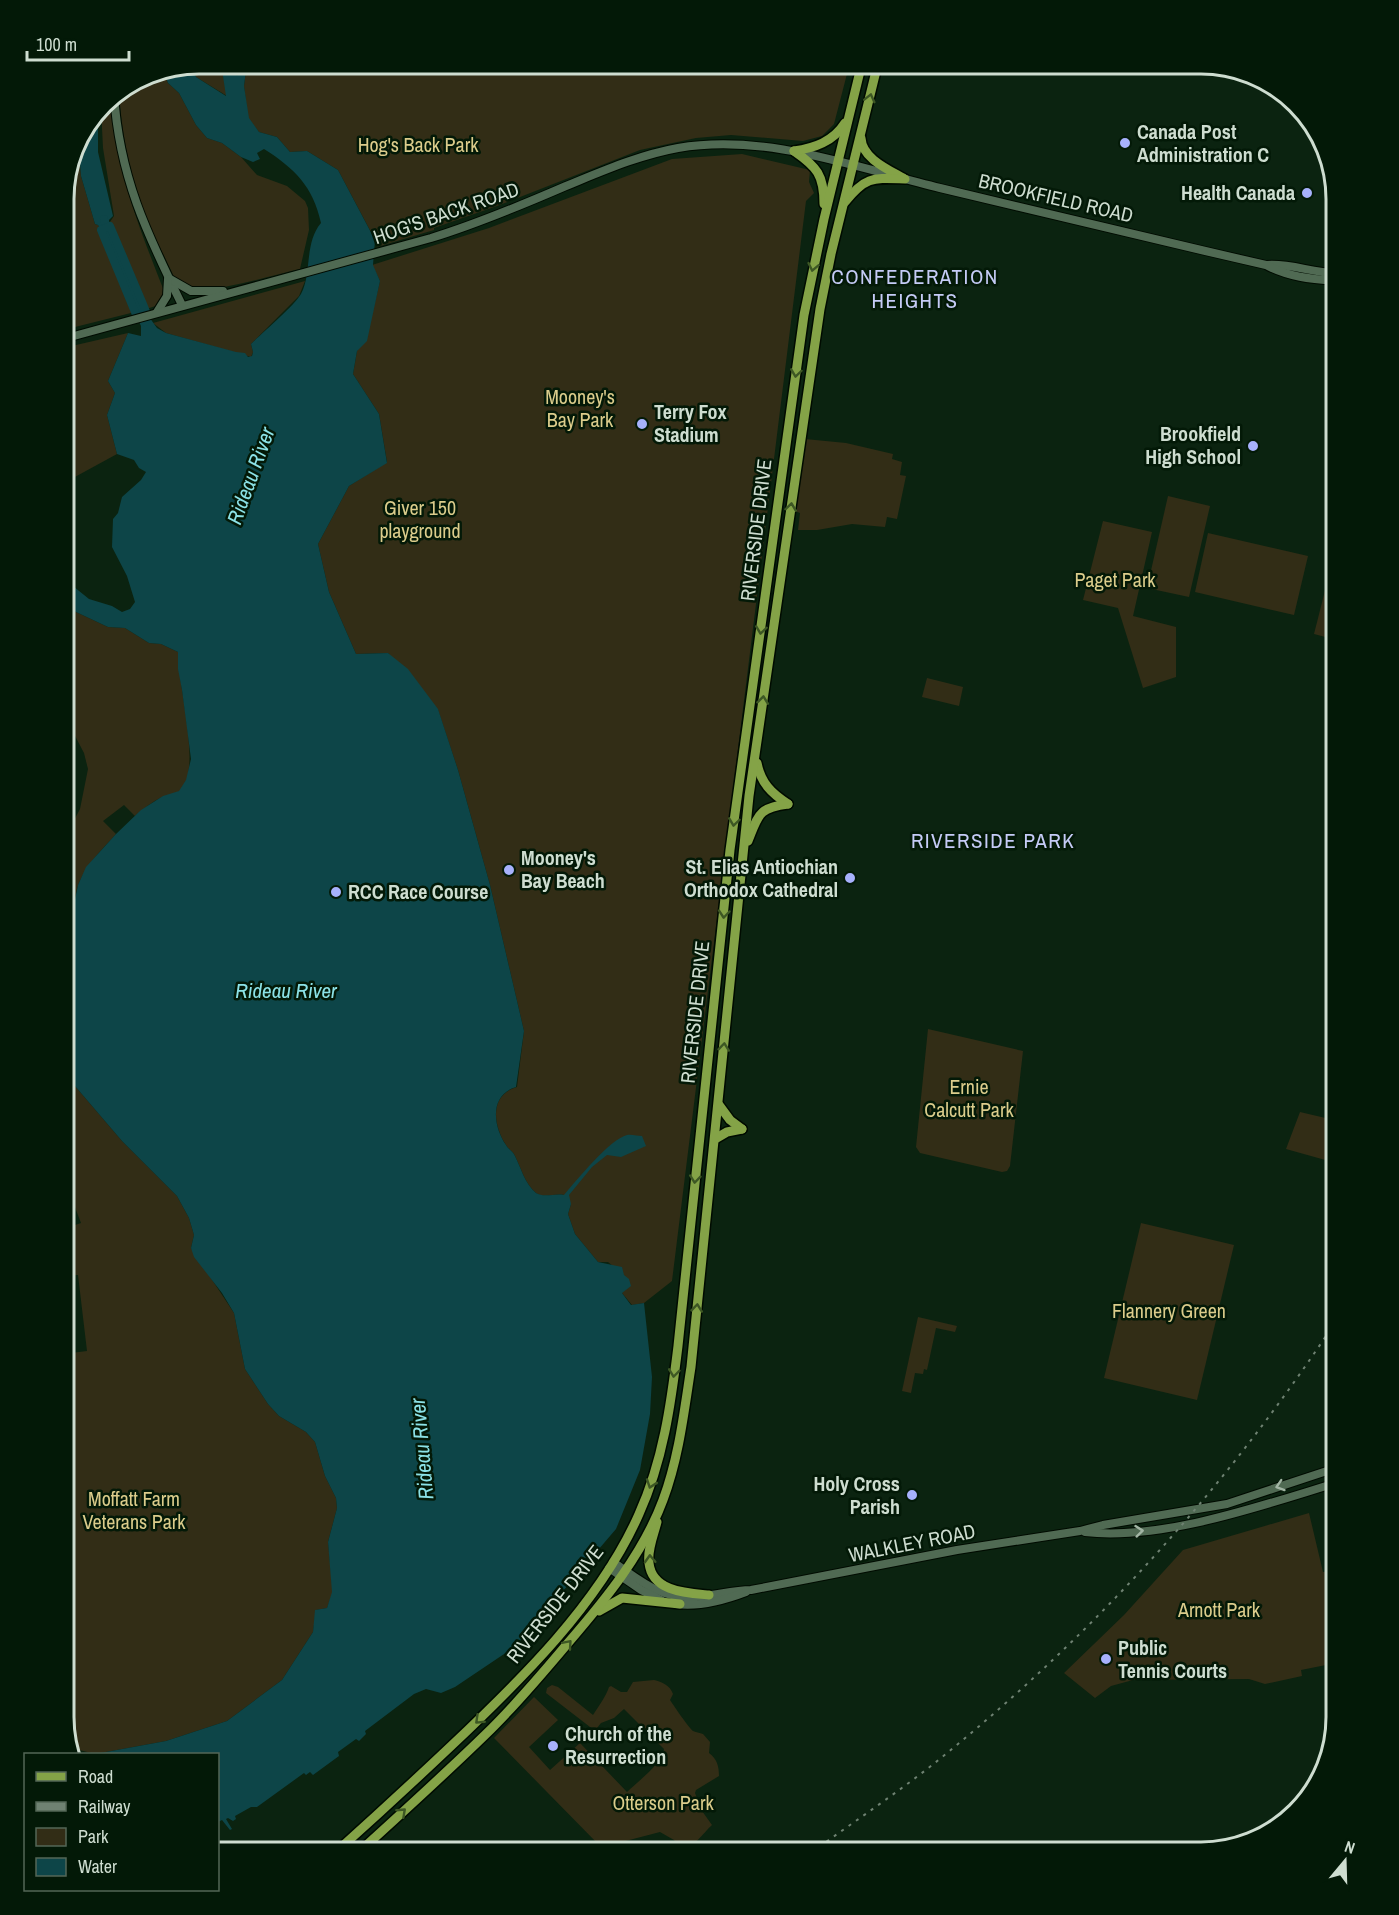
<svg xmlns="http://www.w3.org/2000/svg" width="1399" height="1915" font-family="'Archivo Narrow',sans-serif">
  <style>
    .green { fill: #322d16 }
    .water { fill: #0d4548 }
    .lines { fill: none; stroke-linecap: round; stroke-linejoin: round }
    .canal { stroke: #0d4548; stroke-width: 8 }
    .secondary-casing { stroke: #000b00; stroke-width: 10 }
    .primary-casing { stroke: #000b00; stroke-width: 12 }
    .secondary { stroke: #506a53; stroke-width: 8 }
    .primary { stroke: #84a347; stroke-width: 9 }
    .rail { stroke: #6f8272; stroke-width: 2; stroke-dasharray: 3 6; stroke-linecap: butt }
    .oneway { stroke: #3d5724 }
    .oneway2 { stroke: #a2b5a4 }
    .poi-dot { fill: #a7b1fc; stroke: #031907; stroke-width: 2 }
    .labels { text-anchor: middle; stroke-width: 5; stroke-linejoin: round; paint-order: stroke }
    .poi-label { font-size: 20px; font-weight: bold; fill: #ceddd0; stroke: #031907; text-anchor: start }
    .park-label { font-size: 20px; fill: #dbcc8b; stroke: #031907 }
    .street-label { font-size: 20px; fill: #ceddd0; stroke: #031907 }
    .neighbourhood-label { font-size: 21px; letter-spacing: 1.5px; fill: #c5cbf6; stroke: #031907 }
    .water-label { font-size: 21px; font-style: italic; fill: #8be2e7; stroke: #031907 }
    .rim { fill: none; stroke: #ceddd0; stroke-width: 3 }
  </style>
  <rect width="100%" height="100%" fill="#0b2310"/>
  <g class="green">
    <path d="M199,63h22l6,33 -31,-19 -5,-13z"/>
    <path d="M247,63h594l7,7 -14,54 -12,12 -19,5 -72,-6 -35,3 -56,12 -143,56 -63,22v2l-57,17 -5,-13 -34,-64 -31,-19 -17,1 -13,-15 -18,-5 -11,-14 -4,-32z"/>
    <path d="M163,70l5,13 11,10 17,32 11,13 15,5 19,14 16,18 30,11 18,15 3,7 1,22 -9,39c-28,6 -80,23 -106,20 -8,-1 -14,-7 -20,-12 -11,-25 -26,-50 -34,-77 -12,-35 -19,-72 -21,-109l28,-18z"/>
    <path d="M110,96c4,69 29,131 54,195l-5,14 -13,4 -36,-87 4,-6 -11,-68 -1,-20v-22z"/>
    <path d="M78,138l3,38 14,48 3,1 3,5 34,82 -72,18v-141z"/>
    <path d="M742,154l68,16 -1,12 5,11 -8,8 -134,1080 -28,22 -12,2 -10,-12 2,-18 -16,-13h-10l-23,-28 -7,-20 3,-10 -7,-9c-9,-2 -20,4 -28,-2 -11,-9 -15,-25 -21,-37 -2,-5 -6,-6 -9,-11 -13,-20 -17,-50 11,-58l7,-56 -34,-146 -32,-115 -20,-60 -50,-57 -32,1 -27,-62 -11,-48 31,-58 38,-24 -8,-48 -26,-40 4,-23 17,-45 6,-25 -8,-16 117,-37 183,-69z"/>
    <path d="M305,281l-6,15 -48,48 2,8 -2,5 -85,-24 -13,-10z"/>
    <path d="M128,333l-20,48 7,12 -8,22 10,39 -44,24 -10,1v-131z"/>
    <path d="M805,439l41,4 47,11 -1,5 10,3 -2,13 6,1 -9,43 -10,-2 -2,10 -33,-3 -35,6h-19l2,-17 -5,-2z"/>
    <path d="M1168,496l42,10 -21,91 -42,-9z"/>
    <path d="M1103,521l49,11 -19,84 43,11v50l-33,11 -25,-80 -35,-8z"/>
    <path d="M1208,533l100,23 -14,59 -99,-23z"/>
    <path d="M1333,559l3,1v67l-3,12 -19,-5z"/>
    <path d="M63,603l13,9 32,15 17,1 24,15 12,1 17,8c-1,30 25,119 2,139 -5,3 -13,4 -18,6 -10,5 -19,12 -27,19l-11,-11 -21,16 13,13c-14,16 -29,29 -37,49 -6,16 -7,33 -16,48v-90l17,-32 8,-40 -4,-16 -21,-40z"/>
    <path d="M927,678l36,9 -4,19 -37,-9z"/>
    <path d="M928,1029l95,22 -13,115 -3,5 -5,1 -82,-19 -4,-6z"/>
    <path d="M63,1072l59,69 55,55 12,22 5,17 -3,13 43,65 11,56 23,35 11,12 27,16 9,10 10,34 11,22 1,10 -9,34 5,50 -6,16 -11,2 -3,22 -31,48 -55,41 -61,20 -71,13 -23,-6 -9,-32v-362l24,-3 -9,-76 -15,1v-47l18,-6 -18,-47z"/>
    <path d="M1300,1112l34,8 2,-4v47l-50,-14z"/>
    <path d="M1141,1223l93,22 -37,155 -93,-22z"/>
    <path d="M918,1317l39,9 -2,6 -19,-4 -9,42 -3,-1 -1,5 -8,-1 -4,20 -9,-2z"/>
    <path d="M1309,1513l14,59 13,-2v93l-35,7 1,6 -37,8 -16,-5 -116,1 -22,6 -16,12 -31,-25 60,-58 59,-65z"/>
    <path d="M654,1680c8,2 16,5 19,14l-3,6c4,6 19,28 23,31 2,1 7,2 10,3l7,8 -1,11c8,6 10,13 10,23l-23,14 -1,3 7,18 10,14c-10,9 -17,23 -32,23l-6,-8 -14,-8 -46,12 -15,1 -105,-107 40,-41 24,23 -29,27 21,23 30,-27 47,49c10,-10 36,-29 37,-43l-40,-40 -10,9 -13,5 -4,5 -7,-1 -44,-34 1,-5 5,-3 6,2 35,28c6,-9 13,-19 16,-28l2,-1 10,6h6l6,-10z"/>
  </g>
  <g class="water">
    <path d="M221,63h13l3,13 3,-13h7l-3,23 5,32 10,14 18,5 13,15 17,-1 31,19 37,70 -2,25 7,16 -13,60 -10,10 -4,23 26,40 8,49 -38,23 -31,58 11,48 27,62 32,-1 20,16 30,40 20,61 32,115 34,146 -8,56c-27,8 -23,39 -10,58 3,5 7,6 9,11 6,12 10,28 21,37 8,5 19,0 28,2 12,-14 46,-56 63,-60 4,-1 11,1 15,1l4,10 -25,11 -14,-2 -15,12 -23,28 2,9 -3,10 7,20 23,28 24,5 2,8 5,4 2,7 -9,7 9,12 13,-2 8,74 -2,37 -10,56 -24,59 -100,117 -61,41 -14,6 -15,-4 -12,5 -49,37 1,3 -7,7 -3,-2 -18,13 1,4 -26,19 -3,-3 -4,3 -2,-2 -47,34h-6l-16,9 1,3 -3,2 -5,-3 -2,1 6,10 -2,1 -8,-10 -4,2v-68h-123l71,-13 61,-20 55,-41 31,-48 2,-22 12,-2 5,-16 -4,-50 9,-34 -1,-10 -11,-22 -10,-34 -9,-10 -27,-16 -11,-12 -23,-35 -11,-56 -12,-20 -28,-36 -3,-9 3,-13 -5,-17 -12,-22 -55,-55 -59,-69v-140l11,-28 4,-19 8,-18 30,-33 25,-24 22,-14 16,-5 7,-11 5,-21 -9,-69 -4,-21v-17l-17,-8 -12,-1 -24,-15 -17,-1 -32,-15 -13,-9v-25l26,21 23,7 10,6 8,-3 5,-7 -8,-26 -15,-29 1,-28 5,-6 4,-16 19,-17 5,-8 -7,-4 -5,-8 -17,-6 -10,-39 8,-22 -7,-12 20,-48 13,3v-10l-4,-9 10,-3 10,14 9,5 70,19 9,1 3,4 4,-1 1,-4 -2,-8c12,-12 42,-37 50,-50 11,-20 3,-51 20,-71 -8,-37 -27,-55 -57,-74l-7,4 3,6 -7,3 -12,-5 -19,-14 -15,-5 -11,-13 -17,-32 -11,-10 -5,-13 28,-6 5,13 30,19z"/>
    <path d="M98,111v41l15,64 -4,4 1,6 -9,4 -3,-5 -3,-1 -14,-48 -3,-38z"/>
  </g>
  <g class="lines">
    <g class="canal">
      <path d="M104,219l3,11 38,92"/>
      <path d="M110,226l33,78 4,10 -10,3 -36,-87z"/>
    </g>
    <defs>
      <g id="secondary">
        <path d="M114,94c5,82 33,140 68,211"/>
        <path d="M1267,265c24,-2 45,8 69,8"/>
        <path d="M170,279l21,12h32"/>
        <path d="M157,312l10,-16 1,-17"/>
        <path d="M63,339l368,-101c46,-14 91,-33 135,-52 37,-15 73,-31 112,-38 88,-15 176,19 262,40 108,26 217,52 326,77 22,12 45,14 70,16"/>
        <path d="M1085,1532c77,9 178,-27 251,-49"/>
        <path d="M613,1562c27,18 48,38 83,35 19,-1 36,-7 55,-7l206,-40 123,-19 23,-6 124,-21 109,-36"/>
        <path d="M609,1568l32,22 20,10"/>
        <path d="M676,1604c22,3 49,-4 70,-12"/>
      </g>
      <g id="primary">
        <path d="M861,138c1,20 26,31 42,40"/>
        <path d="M794,151c23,16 30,24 30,53"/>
        <path d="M794,151c20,-3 39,-9 51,-28"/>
        <path d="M845,202c21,-26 28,-24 60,-23"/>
        <path d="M757,763c4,20 14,30 31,41"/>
        <path d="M748,841c11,-27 10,-33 40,-37"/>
        <path d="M719,1105l11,15 12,9"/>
        <path d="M715,1139l12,-7 15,-3"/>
        <path d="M657,1522c-3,12 -10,28 -8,41 3,29 38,30 60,32"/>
        <path d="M599,1611l23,-13 58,6"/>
        <path d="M336,1852c39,-35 77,-70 114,-105 70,-66 150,-144 189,-233 24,-53 32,-110 39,-168l52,-496 74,-535 20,-96 38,-156"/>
        <path d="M359,1852c43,-39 86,-78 127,-118 29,-28 56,-60 82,-91 37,-43 75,-89 95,-143 16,-43 21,-88 28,-133l58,-571 71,-487 11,-55 47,-191"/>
      </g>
    </defs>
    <use href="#secondary" class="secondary-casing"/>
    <use href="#primary" class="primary-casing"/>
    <use href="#secondary" class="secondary"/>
    <use href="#primary" class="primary"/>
    <path class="rail" d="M812,1852c43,-31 88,-61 129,-94 156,-127 284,-269 395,-437"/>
  </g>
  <defs><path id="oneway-chevron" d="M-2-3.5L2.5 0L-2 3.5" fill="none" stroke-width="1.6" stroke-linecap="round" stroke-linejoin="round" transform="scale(1.5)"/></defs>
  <g class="oneway">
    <use href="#oneway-chevron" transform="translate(870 98) rotate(-76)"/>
    <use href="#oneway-chevron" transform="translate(813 267) rotate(102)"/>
    <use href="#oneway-chevron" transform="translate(796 373) rotate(98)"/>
    <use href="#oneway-chevron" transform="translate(791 507) rotate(-82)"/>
    <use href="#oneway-chevron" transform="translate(761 630) rotate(98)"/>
    <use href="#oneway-chevron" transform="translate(763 700) rotate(-83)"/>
    <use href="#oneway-chevron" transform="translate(734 822) rotate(98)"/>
    <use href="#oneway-chevron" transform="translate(724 914) rotate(95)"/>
    <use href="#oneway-chevron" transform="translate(724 1047) rotate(-84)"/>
    <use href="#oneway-chevron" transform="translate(695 1179) rotate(96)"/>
    <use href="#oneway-chevron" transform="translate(697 1308) rotate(-84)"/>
    <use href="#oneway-chevron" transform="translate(674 1373) rotate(97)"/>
    <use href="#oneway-chevron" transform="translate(651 1484) rotate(109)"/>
    <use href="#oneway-chevron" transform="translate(650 1559) rotate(-92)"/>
    <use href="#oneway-chevron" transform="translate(568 1644) rotate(-49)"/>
    <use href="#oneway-chevron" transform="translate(479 1720) rotate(136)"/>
    <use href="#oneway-chevron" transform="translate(402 1812) rotate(-43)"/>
  </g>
  <g class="oneway2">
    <use href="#oneway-chevron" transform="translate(1280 1486) rotate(162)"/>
    <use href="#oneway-chevron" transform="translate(1139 1531) rotate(-6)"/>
  </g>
  <g class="poi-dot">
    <circle cx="1125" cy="143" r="6"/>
    <circle cx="1307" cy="193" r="6"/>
    <circle cx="642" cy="424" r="6"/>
    <circle cx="1253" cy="446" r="6"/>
    <circle cx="509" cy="870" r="6"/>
    <circle cx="850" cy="878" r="6"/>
    <circle cx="336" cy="892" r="6"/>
    <circle cx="912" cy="1495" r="6"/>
    <circle cx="1106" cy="1659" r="6"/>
    <circle cx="553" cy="1746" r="6"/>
  </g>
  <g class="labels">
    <g class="poi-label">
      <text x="1137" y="139">Canada Post<tspan x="1137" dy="23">Administration C</tspan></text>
      <text x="1295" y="200" text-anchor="end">Health Canada</text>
      <text x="654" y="419">Terry Fox<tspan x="654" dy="23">Stadium</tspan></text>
      <text x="1241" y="441" text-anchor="end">Brookfield<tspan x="1241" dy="23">High School</tspan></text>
      <text x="521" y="865">Mooney's<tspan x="521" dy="23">Bay Beach</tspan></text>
      <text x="838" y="874" text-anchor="end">St. Elias Antiochian<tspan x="838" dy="23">Orthodox Cathedral</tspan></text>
      <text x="348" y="899">RCC Race Course</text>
      <text x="900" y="1491" text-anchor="end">Holy Cross<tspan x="900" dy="23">Parish</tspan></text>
      <text x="1118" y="1655">Public<tspan x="1118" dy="23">Tennis Courts</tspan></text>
      <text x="565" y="1741">Church of the<tspan x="565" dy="23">Resurrection</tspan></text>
    </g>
    <g class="park-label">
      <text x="418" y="152">Hog's Back Park</text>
      <text x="580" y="404">Mooney's<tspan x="580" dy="23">Bay Park</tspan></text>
      <text x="420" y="515">Giver 150<tspan x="420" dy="23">playground</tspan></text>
      <text x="1115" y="587">Paget Park</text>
      <text x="969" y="1094">Ernie<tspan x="969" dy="23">Calcutt Park</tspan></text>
      <text x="1169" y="1318">Flannery Green</text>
      <text x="134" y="1506">Moffatt Farm<tspan x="134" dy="23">Veterans Park</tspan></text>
      <text x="1219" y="1617">Arnott Park</text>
      <text x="663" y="1810">Otterson Park</text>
    </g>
    <g class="street-label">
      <text transform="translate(1056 198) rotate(13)" y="7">BROOKFIELD ROAD</text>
      <text transform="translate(446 213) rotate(-19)" y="7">HOG'S BACK ROAD</text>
      <text transform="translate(756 530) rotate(-83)" y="7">RIVERSIDE DRIVE</text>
      <text transform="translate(695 1012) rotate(-84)" y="7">RIVERSIDE DRIVE</text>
      <text transform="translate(912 1543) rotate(-11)" y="7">WALKLEY ROAD</text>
      <text transform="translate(555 1604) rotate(-52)" y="7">RIVERSIDE DRIVE</text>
    </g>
    <g class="neighbourhood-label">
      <text x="915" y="284">CONFEDERATION<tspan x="915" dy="24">HEIGHTS</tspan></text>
      <text x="993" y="848">RIVERSIDE PARK</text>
    </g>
    <g class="water-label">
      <text transform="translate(251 476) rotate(-70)" y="7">Rideau River</text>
      <text x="286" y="998">Rideau River</text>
      <text transform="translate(422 1449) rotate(-95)" y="7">Rideau River</text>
    </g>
  </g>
  <path d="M0 0H1399V1915H0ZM199 74H1201A125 125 0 0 1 1326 199V1717A125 125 0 0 1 1201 1842H199A125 125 0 0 1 74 1717V199A125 125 0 0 1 199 74Z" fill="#031907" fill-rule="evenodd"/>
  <path class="rim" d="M199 74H1201A125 125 0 0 1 1326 199V1717A125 125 0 0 1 1201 1842H199A125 125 0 0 1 74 1717V199A125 125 0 0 1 199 74Z"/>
  <rect x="24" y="1753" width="195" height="138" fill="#031907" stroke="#546757" stroke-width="1.5"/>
  <rect x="36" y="1772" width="30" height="9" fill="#84a347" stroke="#546757" stroke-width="1.5"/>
  <text x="78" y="1783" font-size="18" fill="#ceddd0">Road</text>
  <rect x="36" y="1802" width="30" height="9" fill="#6f8272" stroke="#546757" stroke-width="1.5"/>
  <text x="78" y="1813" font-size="18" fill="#ceddd0">Railway</text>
  <rect x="36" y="1828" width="30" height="18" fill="#322d16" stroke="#546757" stroke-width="1.5"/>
  <text x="78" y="1843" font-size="18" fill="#ceddd0">Park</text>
  <rect x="36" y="1858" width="30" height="18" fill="#0d4548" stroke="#546757" stroke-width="1.5"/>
  <text x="78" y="1873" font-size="18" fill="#ceddd0">Water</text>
  <g transform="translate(1345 1861) rotate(19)" stroke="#031907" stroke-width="4.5" paint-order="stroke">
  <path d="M0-4.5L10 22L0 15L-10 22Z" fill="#ceddd0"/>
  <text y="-9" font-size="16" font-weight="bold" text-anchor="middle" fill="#ceddd0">N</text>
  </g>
  <path d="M27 51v9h102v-9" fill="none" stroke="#ceddd0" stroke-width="3"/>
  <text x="36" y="51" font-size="18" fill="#ceddd0" stroke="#031907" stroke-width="4.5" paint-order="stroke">100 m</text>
</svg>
